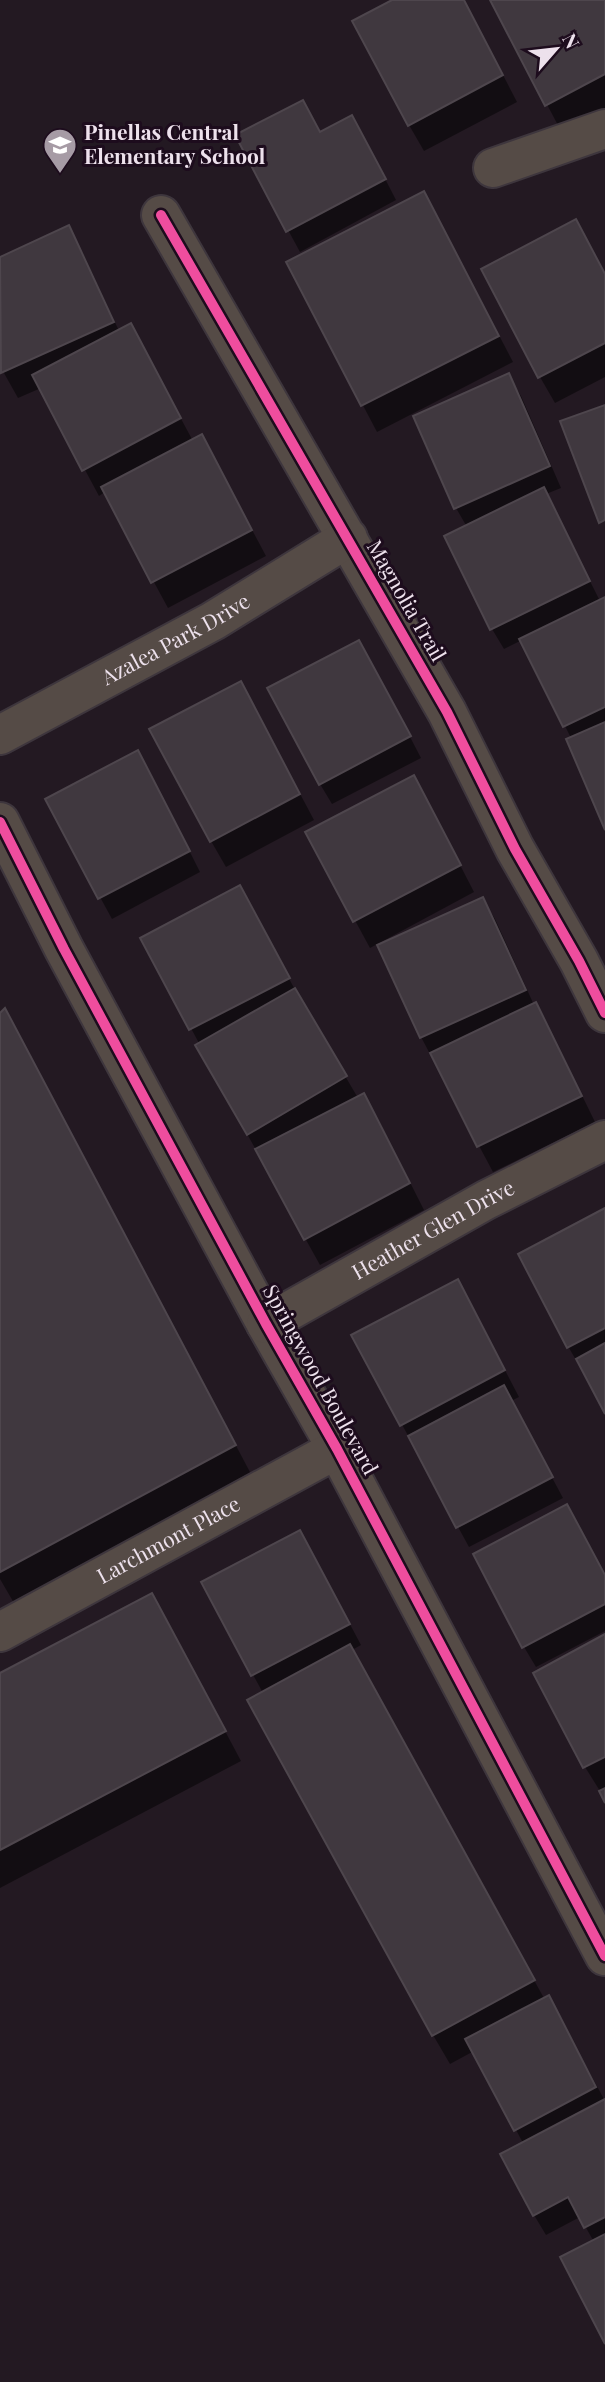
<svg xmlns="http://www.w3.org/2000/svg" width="605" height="2382" font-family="'Playfair Display',serif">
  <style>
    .shadow { fill: #0007 }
    .building { fill: #40383f; stroke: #4e464d; stroke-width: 2 }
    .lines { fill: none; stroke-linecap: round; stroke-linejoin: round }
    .street-casing { stroke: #3e363d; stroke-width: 42 }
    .street { stroke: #554b46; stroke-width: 38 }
    .cycleway-casing { stroke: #1d0c1d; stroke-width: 15 }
    .cycleway { stroke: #ef4d9e; stroke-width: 10 }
    .labels { text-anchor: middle; stroke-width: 6; stroke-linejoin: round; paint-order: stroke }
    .poi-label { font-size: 21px; font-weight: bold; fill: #ede1ec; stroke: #1d0c1d; text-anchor: start }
    .street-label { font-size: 21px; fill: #ede1ec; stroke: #1d0c1d }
  </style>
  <rect width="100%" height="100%" fill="#231922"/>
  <g class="shadow">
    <path d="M396,0h68l53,102 -93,49 -15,-26z"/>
    <path d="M492,0h113v108l-44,23z"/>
    <path d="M320,134l44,4 32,62 -96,52 -63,-116z"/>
    <path d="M438,219l75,143 -136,70 -89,-169z"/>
    <path d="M68,227l15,26 36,78 26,21 48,89 23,21 50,94 -98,52 -63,-116 -6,4 -58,-108 -23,10 -18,-32v-107z"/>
    <path d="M605,275v102l-50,26 -15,-26z"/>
    <path d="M509,376l12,20 40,92 -15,6 54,107 5,-2v227l-34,-88 -49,-98 -18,9 -12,-20 -25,-102 -11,-19z"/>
    <path d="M371,662l50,96 -89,46 -12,-20z"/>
    <path d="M241,683l73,137 -88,47 -15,-26z"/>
    <path d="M150,773l50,99 -88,47 -65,-119z"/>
    <path d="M428,803l46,89 -104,56 -63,-116z"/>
    <path d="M483,899l12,20 39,86 16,25 45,92 -102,50 -72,-135 -41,-91z"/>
    <path d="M251,908l49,91 58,99 6,-3 15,26 45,89 -104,55 -122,-219 2,-1 -57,-106z"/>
    <path d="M0,1016l21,23 230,435 -237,129 -14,-24z"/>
    <path d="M605,1210v200l-36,-62 -48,-93z"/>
    <path d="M472,1307l47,90 -8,4 52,97 -94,49 -116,-212z"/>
    <path d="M312,1553l49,92 -9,5 193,350 15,18 45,83v239l-11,-98 -14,-25 -34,18 -12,-20 -11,-72 -49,-92 -24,13 -17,-29 -184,-334 14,-8 -60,-110z"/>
    <path d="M605,1577v54l-69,36 -12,-20z"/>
    <path d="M168,1624l73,137 -241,127v-213z"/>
    <path d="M605,1636v163l-20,-32 -50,-94z"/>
  </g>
  <g class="building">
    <path d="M392,0h72l39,75 -95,51 -56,-105z"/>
    <path d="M490,0h115v74l-60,32z"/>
    <path d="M303,100l17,32 32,-17 34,64 -100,53 -51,-97z"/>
    <path d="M424,191l75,145 -138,70 -75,-144z"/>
    <path d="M576,219l29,55v69l-67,35 -57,-109z"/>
    <path d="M69,225l45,97 -113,51 -1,-116z"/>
    <path d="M131,323l50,95 -99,53 -50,-96z"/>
    <path d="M509,373l41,93 -96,43 -41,-93z"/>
    <path d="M605,405v115l-6,3 -39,-102z"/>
    <path d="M202,434l50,96 -101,53 -50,-96z"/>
    <path d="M544,487l46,94 -100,49 -46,-94z"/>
    <path d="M605,597v110l-42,20 -44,-88z"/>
    <path d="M359,640l52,96 -92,49 -52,-97z"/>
    <path d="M241,681l59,113 -90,48 -61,-113z"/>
    <path d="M605,722v108l-39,-91z"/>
    <path d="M138,750l52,101 -92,48 -53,-100z"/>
    <path d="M414,775l47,90 -108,57 -48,-90z"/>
    <path d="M240,885l50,93 -101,52 -49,-92z"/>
    <path d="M483,897l43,93 -106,48 -43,-93z"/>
    <path d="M295,988l52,88 -100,59 -52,-90z"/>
    <path d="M536,1002l46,94 -105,51 -47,-94z"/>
    <path d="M5,1008l231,437 -236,127v-559z"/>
    <path d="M364,1093l46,90 -106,57 -49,-91z"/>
    <path d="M605,1208v120l-38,20 -49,-94z"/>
    <path d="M458,1279l47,91 -105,56 -49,-91z"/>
    <path d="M605,1343v71l-29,-55z"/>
    <path d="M504,1385l49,92 -97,51 -48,-92z"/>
    <path d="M567,1504l38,71v29l-83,44 -49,-94z"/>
    <path d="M300,1530l50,94 -99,52 -50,-94z"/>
    <path d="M152,1593l74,138 -226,119v-177z"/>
    <path d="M605,1634v123l-22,11 -50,-95z"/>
    <path d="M350,1644l185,336 -103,56 -185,-336z"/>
    <path d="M605,1788v15l-6,-12z"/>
    <path d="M549,1995l47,92 -82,44 -49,-92z"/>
    <path d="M605,2099v118l-21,11 -16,-31 -35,19 -33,-62z"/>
    <path d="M605,2234v110l-45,-87z"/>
  </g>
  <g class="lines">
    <defs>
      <g id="street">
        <path d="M493,168l112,-39"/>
        <path d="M161,215l286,497 68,137 64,112 26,52"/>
        <path id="s1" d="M0,735l213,-114 135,-83"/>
        <path d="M0,822l64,127 202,375 71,125 268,507"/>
        <path id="s2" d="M266,1324l220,-124 119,-60"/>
        <path id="s3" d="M0,1632l337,-183"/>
      </g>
    </defs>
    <use href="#street" class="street-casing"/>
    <use href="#street" class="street"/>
    <defs>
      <g id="cycleway">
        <path d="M161,215l286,497 68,137 64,112 26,52"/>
        <path d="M0,822l64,127 202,375 71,125 268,507"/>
      </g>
    </defs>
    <use href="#cycleway" class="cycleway-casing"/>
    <use href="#cycleway" class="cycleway"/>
  </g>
  <defs>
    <symbol id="school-pin" viewBox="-11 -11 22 30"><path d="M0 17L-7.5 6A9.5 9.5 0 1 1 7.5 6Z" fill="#a69ba5" stroke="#1d0c1d"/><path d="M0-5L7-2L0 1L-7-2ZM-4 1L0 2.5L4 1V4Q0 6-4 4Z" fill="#fff"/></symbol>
  </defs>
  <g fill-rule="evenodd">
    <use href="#school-pin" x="41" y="126" width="38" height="52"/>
  </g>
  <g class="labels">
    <g class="poi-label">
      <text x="84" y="140">Pinellas Central<tspan x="84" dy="24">Elementary School</tspan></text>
    </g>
    <g class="street-label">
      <text transform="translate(406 601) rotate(60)" y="7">Magnolia Trail</text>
      <text dy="7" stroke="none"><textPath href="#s1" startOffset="200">Azalea Park Drive</textPath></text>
      <text dy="7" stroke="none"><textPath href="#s2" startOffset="192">Heather Glen Drive</textPath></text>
      <text transform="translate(320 1380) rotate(61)" y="7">Springwood Boulevard</text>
      <text dy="7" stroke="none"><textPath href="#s3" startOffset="192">Larchmont Place</textPath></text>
    </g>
  </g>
  <g transform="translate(556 49) rotate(62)" stroke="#1d0c1d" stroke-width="5" paint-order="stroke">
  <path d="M0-5L12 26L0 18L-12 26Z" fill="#ede1ec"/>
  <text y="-10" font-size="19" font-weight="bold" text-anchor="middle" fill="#ede1ec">N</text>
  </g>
</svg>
